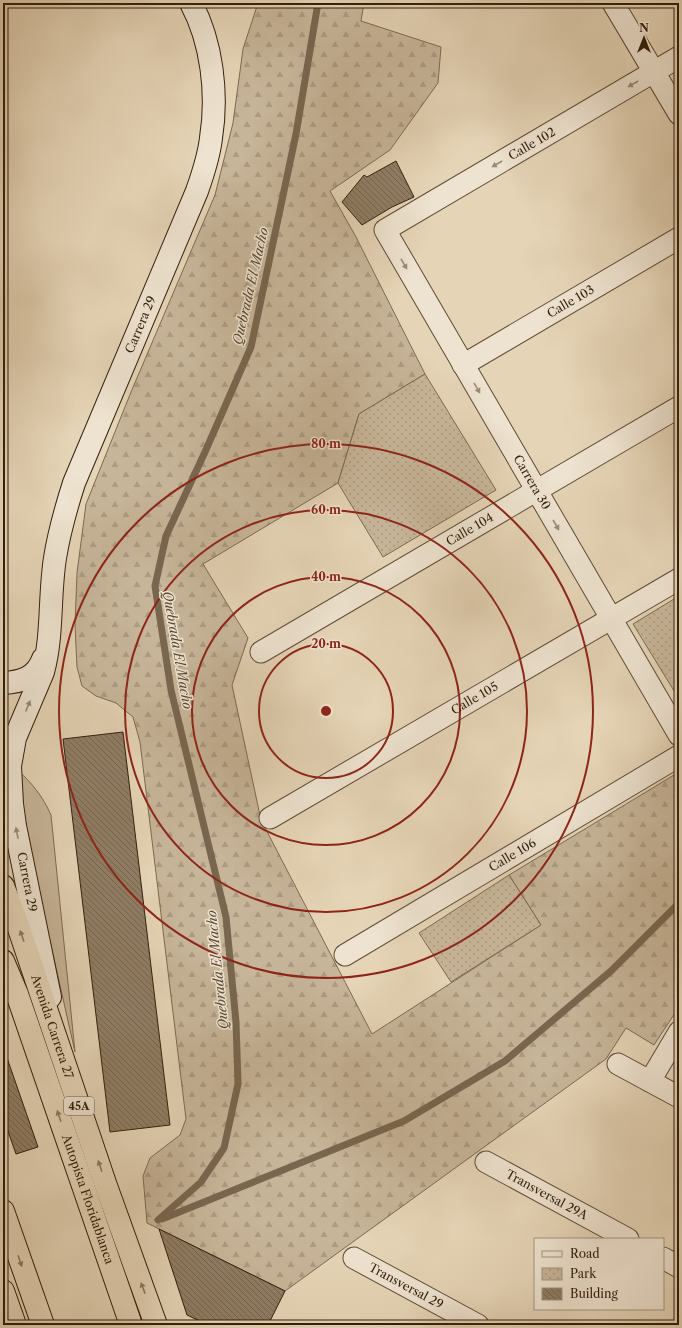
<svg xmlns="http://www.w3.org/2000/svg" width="682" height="1328" font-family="'Libre Caslon Text',serif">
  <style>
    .green { fill: #c7b599; stroke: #7c6a52 }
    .forest { fill: url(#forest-firs); stroke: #7c6a52 }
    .park { fill: url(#park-dots); stroke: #7c6a52 }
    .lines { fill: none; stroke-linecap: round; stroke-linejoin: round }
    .stream { stroke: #79664f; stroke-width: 7 }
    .building { fill: url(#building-back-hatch); stroke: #321f0c }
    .street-casing { stroke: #5f4c36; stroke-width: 23 }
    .secondary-casing { stroke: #321f0c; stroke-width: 24 }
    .highway-casing { stroke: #321f0c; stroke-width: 24 }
    .street { stroke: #eee3d0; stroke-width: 21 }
    .secondary { stroke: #eee3d0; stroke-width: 22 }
    .highway { stroke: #e5d4b6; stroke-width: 22 }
    .oneway { fill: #998b78 }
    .oneway2 { fill: #8c7a61 }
    .ring { fill: none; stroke: #8f2418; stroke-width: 2 }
    .labels { text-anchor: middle; stroke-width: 3; stroke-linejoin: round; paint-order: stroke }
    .shield { fill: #eee3d0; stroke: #6a5a47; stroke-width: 1 }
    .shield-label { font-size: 11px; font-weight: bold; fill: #321f0c }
    .street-label { font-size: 12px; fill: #321f0c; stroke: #eee3d0 }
    .water-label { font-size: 13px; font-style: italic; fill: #5b4933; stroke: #eee3d0 }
    .centre { fill: #8f2418; stroke: #eee3d0; stroke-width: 2 }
    .ring-label { font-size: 12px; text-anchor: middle; font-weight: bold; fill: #8f2418; stroke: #eee3d0; stroke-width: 3; stroke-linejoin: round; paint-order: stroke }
  </style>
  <defs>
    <pattern id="forest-firs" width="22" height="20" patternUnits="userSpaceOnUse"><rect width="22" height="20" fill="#c7b599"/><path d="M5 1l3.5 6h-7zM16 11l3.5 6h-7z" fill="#ab9b83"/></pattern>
    <pattern id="park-dots" width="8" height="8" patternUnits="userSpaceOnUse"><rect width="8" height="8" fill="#c7b599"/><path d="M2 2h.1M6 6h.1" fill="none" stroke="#ab9b83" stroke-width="1.8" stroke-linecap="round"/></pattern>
    <pattern id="building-back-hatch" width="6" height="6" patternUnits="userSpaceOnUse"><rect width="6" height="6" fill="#8f7d64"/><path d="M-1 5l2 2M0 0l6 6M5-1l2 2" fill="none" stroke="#756651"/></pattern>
  </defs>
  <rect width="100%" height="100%" fill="#e5d4b6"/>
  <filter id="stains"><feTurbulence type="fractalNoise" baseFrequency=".005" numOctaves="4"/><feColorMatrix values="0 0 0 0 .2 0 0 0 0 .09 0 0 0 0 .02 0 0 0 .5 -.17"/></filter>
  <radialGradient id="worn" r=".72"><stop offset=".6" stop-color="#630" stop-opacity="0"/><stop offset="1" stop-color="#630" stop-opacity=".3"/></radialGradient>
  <path class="green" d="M18,770c15,15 24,25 33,45l24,237 -42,-187 -16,-70z"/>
  <path class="forest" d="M258,3h106l-3,18 80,26 -3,36 -48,67 -60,41 26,46 69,137 -66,40 -21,69 -135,81 45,74 -16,47 29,135 111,214 169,-109 -32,-50 170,-103v235l-25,38 -28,-17 -20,31 -321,232 -138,-68 -4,-47 7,-18 30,-23 6,-16 -46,-377 -7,-25 -17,-14 -20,-7 -14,-10 -5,-19 -2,-42 2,-52 9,-69 45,-112 84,-197 18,-72 10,-74z"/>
  <g class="park">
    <path d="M425,374l71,116 -113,67 -45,-74 21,-69z"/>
    <path d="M679,596v103l-46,-75z"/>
    <path d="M509,875l32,50 -90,57 -32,-49z"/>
  </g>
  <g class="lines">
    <g class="stream">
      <path d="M162,1219l242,-98 101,-60 106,-90 68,-68"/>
      <path d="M158,1220l43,-38 23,-34 14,-64 -2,-62 -10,-105 -55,-227 -16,-104 11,-50 39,-84 46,-105 45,-213 22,-131"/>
    </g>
  </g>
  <g class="building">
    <path d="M396,161l18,36 -22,10 -30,18 -20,-23 22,-27 3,2z"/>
    <path d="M123,732l47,393 -60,7 -47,-393z"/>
    <path d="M6,1055l32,92 -22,7 -13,-37v-61z"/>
    <path d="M159,1229l126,62 -17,34h-60l-21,-10z"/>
  </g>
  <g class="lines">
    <defs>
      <g id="street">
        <path d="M613,3l66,111"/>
        <path id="s1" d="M679,57l-294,173 294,505"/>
        <path id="s2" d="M463,365l216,-127"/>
        <path id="s3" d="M261,652l418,-245"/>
        <path id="s4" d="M270,818l409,-239"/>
        <path id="s5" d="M345,955l334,-199"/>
        <path d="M618,1064l61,33"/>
        <path d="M650,1081l29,-49"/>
        <path id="s6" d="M486,1162l142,77"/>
        <path id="s7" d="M354,1258l124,67"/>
        <path d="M663,1258l16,9"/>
      </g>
      <g id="secondary">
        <path d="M3,683c18,-1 33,-5 40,-24"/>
        <path id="s8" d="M50,997l-35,-171 -3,-22 -2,-38 5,-28 28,-66c10,-37 6,-76 12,-114 4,-25 11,-50 19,-75l123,-292c6,-17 12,-35 14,-53 7,-44 1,-96 -20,-135"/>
      </g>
      <g id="highway">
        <path id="s9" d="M3,886l13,34 89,263 51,142"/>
        <path id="s10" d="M3,961l14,33 114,331"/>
        <path d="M3,1211l40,114"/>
        <path d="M3,1291l12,34"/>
      </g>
    </defs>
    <use href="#street" class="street-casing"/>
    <use href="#secondary" class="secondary-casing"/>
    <use href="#highway" class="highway-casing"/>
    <use href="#street" class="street"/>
    <use href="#secondary" class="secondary"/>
    <use href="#highway" class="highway"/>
  </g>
  <defs><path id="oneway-solid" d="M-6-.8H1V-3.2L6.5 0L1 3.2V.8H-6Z"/></defs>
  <g class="oneway">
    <use href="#oneway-solid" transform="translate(633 84) rotate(150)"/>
    <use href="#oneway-solid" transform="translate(497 164) rotate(150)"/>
    <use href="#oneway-solid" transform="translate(404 264) rotate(60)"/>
    <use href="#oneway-solid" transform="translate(477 388) rotate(60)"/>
    <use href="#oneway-solid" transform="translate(556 525) rotate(60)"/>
    <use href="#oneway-solid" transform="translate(28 706) rotate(-67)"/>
    <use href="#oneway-solid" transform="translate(17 833) rotate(-101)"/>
  </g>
  <g class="oneway2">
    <use href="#oneway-solid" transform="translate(22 936) rotate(-109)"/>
    <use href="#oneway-solid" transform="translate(59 1116) rotate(-109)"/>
    <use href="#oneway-solid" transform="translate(100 1166) rotate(-109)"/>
    <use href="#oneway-solid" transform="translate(20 1261) rotate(71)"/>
    <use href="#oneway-solid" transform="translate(143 1288) rotate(-110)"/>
  </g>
  <g class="ring">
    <circle cx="326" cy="711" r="67"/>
    <circle cx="326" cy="711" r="134"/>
    <circle cx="326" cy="711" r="201"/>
    <circle cx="326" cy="711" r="267"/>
  </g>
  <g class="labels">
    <rect class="shield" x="64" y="1097" width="30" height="18" rx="3"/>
    <g class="shield-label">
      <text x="79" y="1110">45A</text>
    </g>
    <g class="street-label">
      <text transform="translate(532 144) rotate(-30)" y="4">Calle 102</text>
      <text dy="4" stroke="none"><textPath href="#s2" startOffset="125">Calle 103</textPath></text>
      <text dy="4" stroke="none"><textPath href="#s8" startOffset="699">Carrera 29</textPath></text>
      <text dy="4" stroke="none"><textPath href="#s1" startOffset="633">Carrera 30</textPath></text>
      <text dy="4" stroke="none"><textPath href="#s3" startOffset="242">Calle 104</textPath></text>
      <text dy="4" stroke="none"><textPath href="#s4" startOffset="237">Calle 105</textPath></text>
      <text dy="4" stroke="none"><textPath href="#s5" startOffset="195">Calle 106</textPath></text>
      <text transform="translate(27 882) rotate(79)" y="4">Carrera 29</text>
      <text dy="4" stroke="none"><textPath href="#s9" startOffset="149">Avenida Carrera 27</textPath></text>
      <text dy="4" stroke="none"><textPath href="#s6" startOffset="69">Transversal 29A</textPath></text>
      <text dy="4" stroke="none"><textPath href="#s10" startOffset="253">Autopista Floridablanca</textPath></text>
      <text dy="4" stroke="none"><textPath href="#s7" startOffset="59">Transversal 29</textPath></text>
    </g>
    <g class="water-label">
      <text transform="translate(250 286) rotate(-77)" y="5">Quebrada El Macho</text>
      <text transform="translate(178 650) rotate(80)" y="5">Quebrada El Macho</text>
      <text transform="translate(217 970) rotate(-96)" y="5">Quebrada El Macho</text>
    </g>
  </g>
  <circle cx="326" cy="711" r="6" class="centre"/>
  <g class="ring-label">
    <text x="326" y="448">80 m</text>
    <text x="326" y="514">60 m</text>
    <text x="326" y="581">40 m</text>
    <text x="326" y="648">20 m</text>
  </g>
  <rect width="682" height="1328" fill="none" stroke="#e5d4b6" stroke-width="16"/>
  <rect x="4" y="4" width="674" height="1320" fill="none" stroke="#321f0c" stroke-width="2"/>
  <rect x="8" y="8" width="666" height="1312" fill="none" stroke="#321f0c"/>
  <rect x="534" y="1238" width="130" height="72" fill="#eee3d0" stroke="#a39582"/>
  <rect x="542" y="1251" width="20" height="6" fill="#eee3d0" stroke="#a39582"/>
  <text x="570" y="1258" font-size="12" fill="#321f0c">Road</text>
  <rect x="542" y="1268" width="20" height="12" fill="url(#park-dots)" stroke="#a39582"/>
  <text x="570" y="1278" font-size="12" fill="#321f0c">Park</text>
  <rect x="542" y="1288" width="20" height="12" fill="url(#building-back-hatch)" stroke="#a39582"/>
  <text x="570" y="1298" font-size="12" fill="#321f0c">Building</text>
  <g transform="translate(644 38)" stroke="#eee3d0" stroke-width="3" paint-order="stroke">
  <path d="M0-3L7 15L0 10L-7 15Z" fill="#321f0c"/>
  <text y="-6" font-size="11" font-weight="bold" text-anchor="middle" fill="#321f0c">N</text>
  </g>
  <rect width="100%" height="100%" filter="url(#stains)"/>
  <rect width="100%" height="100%" fill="url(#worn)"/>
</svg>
